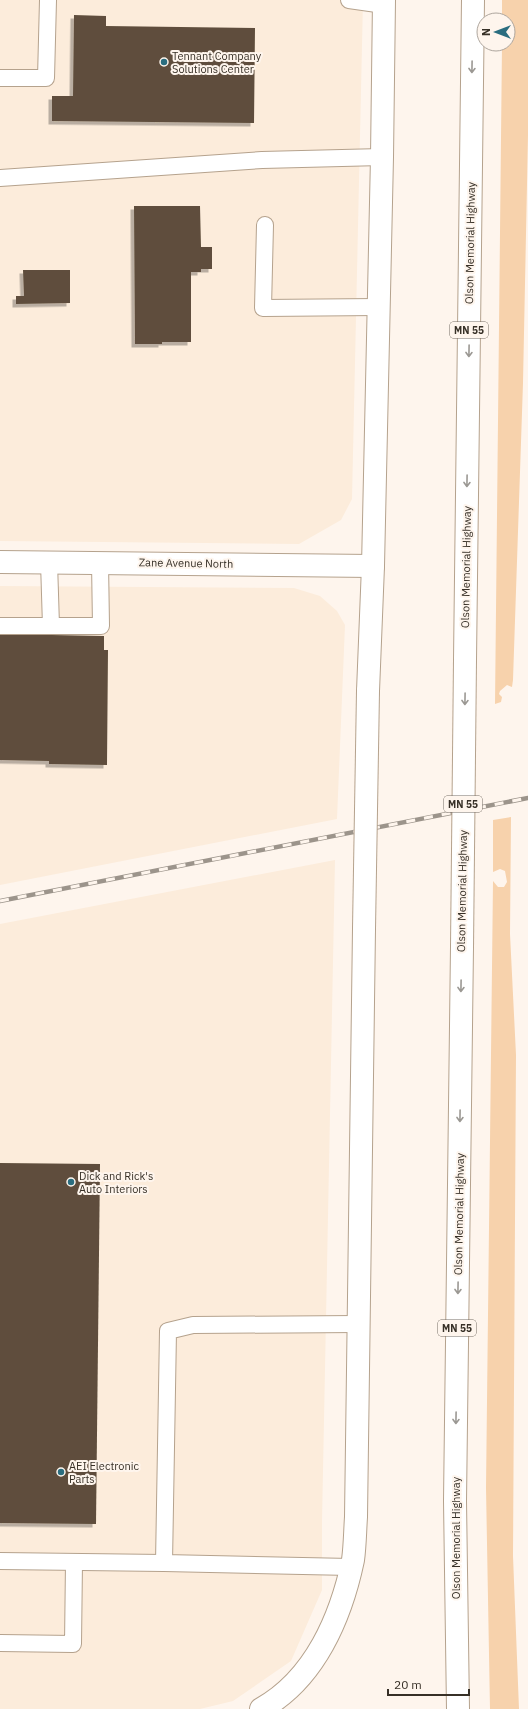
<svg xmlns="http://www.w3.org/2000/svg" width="528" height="1709" font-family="'IBM Plex Sans',sans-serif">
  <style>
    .built { fill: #fcecdb }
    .green { fill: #f7d2ac }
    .building { fill: #5f4e3c; filter: url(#shadow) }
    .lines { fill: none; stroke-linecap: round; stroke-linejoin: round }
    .service-casing { stroke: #b5a28d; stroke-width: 18 }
    .tertiary-casing { stroke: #b5a28d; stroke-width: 24 }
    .trunk-casing { stroke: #b5a28d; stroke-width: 24 }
    .service { stroke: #fff; stroke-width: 16 }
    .tertiary { stroke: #fff; stroke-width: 22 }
    .trunk { stroke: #fff; stroke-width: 22 }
    .rail-casing { stroke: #9c948b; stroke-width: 4.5 }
    .rail { stroke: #fef5ed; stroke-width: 3; stroke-dasharray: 9; stroke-linecap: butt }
    .tertiary-bridge-casing { stroke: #b5a28d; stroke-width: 24; stroke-linecap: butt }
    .trunk-bridge-casing { stroke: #b5a28d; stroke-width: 24; stroke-linecap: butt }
    .tertiary-bridge { stroke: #fff; stroke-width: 22 }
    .trunk-bridge { stroke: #fff; stroke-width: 22 }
    .oneway { stroke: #9b9893 }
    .poi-dot { fill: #2a6d7f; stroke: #fef5ed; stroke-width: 1.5 }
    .labels { text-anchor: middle; stroke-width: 4; stroke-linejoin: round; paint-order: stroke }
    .shield { fill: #fef5ed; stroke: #736b62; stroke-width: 1 }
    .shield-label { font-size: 10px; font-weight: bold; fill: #373027 }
    .poi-label { font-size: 11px; fill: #373027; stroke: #fef5ed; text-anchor: start }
    .street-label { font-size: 11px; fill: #373027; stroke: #fef5ed }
  </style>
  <defs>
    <filter id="shadow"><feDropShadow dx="-3.5" dy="3.5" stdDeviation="0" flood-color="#0004"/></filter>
  </defs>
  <rect width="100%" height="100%" fill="#fef5ed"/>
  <g class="built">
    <path d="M0,0h363l-11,499 -11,21 -42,24 -299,-3z"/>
    <path d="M0,586l294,2 26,8 17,15 8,14 -8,194 -337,66z"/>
    <path d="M335,860l-13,662v68l-31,71 -58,40 -33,8h-200v-785z"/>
  </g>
  <g class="green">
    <path d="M502,0h26v135l-5,248 -10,297 -1,7 -5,-2 -7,6 -1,3 3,3 -1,5 -6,2 7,-660h6v-24h-6z"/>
    <path d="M511,817l-1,117 6,121 -3,501 6,153h-29l-4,-221 7,-607 5,6h6l3,-5 -2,-11 -5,-2 -7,3v-52z"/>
  </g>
  <g class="building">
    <path d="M74,15l32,1v10l149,2 -1,95 -202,-2v-25h21z"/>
    <path d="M134,206h66l1,41h11v22h-11v3h-10v70h-29v2h-27z"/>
    <path d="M23,270h47v33l-54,1v-8h8z"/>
    <path d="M0,634l104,2v14h4l-1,115 -58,-1v-3l-49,-1z"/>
    <path d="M0,1163l100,1 -4,360 -96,-1z"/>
  </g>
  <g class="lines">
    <defs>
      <g id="service">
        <path d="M349,0l35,5"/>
        <path d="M0,78h46l2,-78"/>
        <path d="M0,178l262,-18 120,-3"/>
        <path d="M265,225l-2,83 115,-1"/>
        <path d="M49,562l2,64h50l-1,-64"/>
        <path d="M0,626h51"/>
        <path d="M0,1561l164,2"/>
        <path d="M351,1567l-187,-4 4,-232 25,-6 165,-1"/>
        <path d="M0,1643l73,1 1,-82"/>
      </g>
      <g id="tertiary">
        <path d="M0,562l373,4"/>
        <path d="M368,691l5,-125 9,-409 2,-157"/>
        <path d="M261,1709c54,-30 80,-92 92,-149 2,-14 2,-29 3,-43l8,-588"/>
      </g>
      <g id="trunk">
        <path d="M465,660l8,-660"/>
        <path d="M458,1709l-3,-208 7,-554"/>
      </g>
    </defs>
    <use href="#service" class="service-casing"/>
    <use href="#tertiary" class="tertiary-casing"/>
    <use href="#trunk" class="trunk-casing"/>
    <use href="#service" class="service"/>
    <use href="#tertiary" class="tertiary"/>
    <use href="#trunk" class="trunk"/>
    <defs>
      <path id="rail" d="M0,901l528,-103"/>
    </defs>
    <use href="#rail" class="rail-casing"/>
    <use href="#rail" class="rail"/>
    <defs>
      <path id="tertiary-bridge" d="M364,929l4,-238"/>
      <path id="trunk-bridge" d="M462,947l3,-287"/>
    </defs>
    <use href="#tertiary-bridge" class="tertiary-bridge-casing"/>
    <use href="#trunk-bridge" class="trunk-bridge-casing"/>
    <use href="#tertiary-bridge" class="tertiary-bridge"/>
    <use href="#trunk-bridge" class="trunk-bridge"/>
  </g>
  <defs><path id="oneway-shaft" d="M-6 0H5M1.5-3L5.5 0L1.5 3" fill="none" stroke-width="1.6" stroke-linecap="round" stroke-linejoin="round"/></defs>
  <g class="oneway">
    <use href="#oneway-shaft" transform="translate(472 67) rotate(91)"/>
    <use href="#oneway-shaft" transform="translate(469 351) rotate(91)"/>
    <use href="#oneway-shaft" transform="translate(467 481) rotate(91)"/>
    <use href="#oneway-shaft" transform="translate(465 699) rotate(91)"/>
    <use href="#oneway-shaft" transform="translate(461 986) rotate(91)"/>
    <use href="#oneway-shaft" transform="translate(460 1116) rotate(91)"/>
    <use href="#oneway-shaft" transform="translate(458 1288) rotate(91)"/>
    <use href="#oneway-shaft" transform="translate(456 1418) rotate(91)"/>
  </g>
  <g class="poi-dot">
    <circle cx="164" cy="62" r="4"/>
    <circle cx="71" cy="1182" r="4"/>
    <circle cx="61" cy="1472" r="4"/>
  </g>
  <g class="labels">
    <g class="shield">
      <rect x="450" y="322" width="38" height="16" rx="3"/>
      <rect x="444" y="796" width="38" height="16" rx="3"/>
      <rect x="438" y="1320" width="38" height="16" rx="3"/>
    </g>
    <g class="shield-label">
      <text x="469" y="334">MN 55</text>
      <text x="463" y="808">MN 55</text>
      <text x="457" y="1332">MN 55</text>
    </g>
    <g class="poi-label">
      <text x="172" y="60">Tennant Company<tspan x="172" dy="13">Solutions Center</tspan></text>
      <text x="79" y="1180">Dick and Rick's<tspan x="79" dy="13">Auto Interiors</tspan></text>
      <text x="69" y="1470">AEI Electronic<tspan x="69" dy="13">Parts</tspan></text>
    </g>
    <g class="street-label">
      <text transform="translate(470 243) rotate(-89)" y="4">Olson Memorial Highway</text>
      <text transform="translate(186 563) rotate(1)" y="4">Zane Avenue North</text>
      <text transform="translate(466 567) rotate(-89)" y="4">Olson Memorial Highway</text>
      <text transform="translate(462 891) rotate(-89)" y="4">Olson Memorial Highway</text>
      <text transform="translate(459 1214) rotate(-89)" y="4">Olson Memorial Highway</text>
      <text transform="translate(456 1538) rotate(-90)" y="4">Olson Memorial Highway</text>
    </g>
  </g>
  <g transform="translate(496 32) rotate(270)"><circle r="19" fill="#fef5ed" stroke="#aea69e"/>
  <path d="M0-3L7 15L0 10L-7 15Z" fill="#2a6d7f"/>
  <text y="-6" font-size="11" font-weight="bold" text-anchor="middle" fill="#373027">N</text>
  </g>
  <path d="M388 1689v6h81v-6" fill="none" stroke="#373027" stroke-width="2"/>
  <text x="394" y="1689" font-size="12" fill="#373027" stroke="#fef5ed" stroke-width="3" paint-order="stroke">20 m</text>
</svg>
